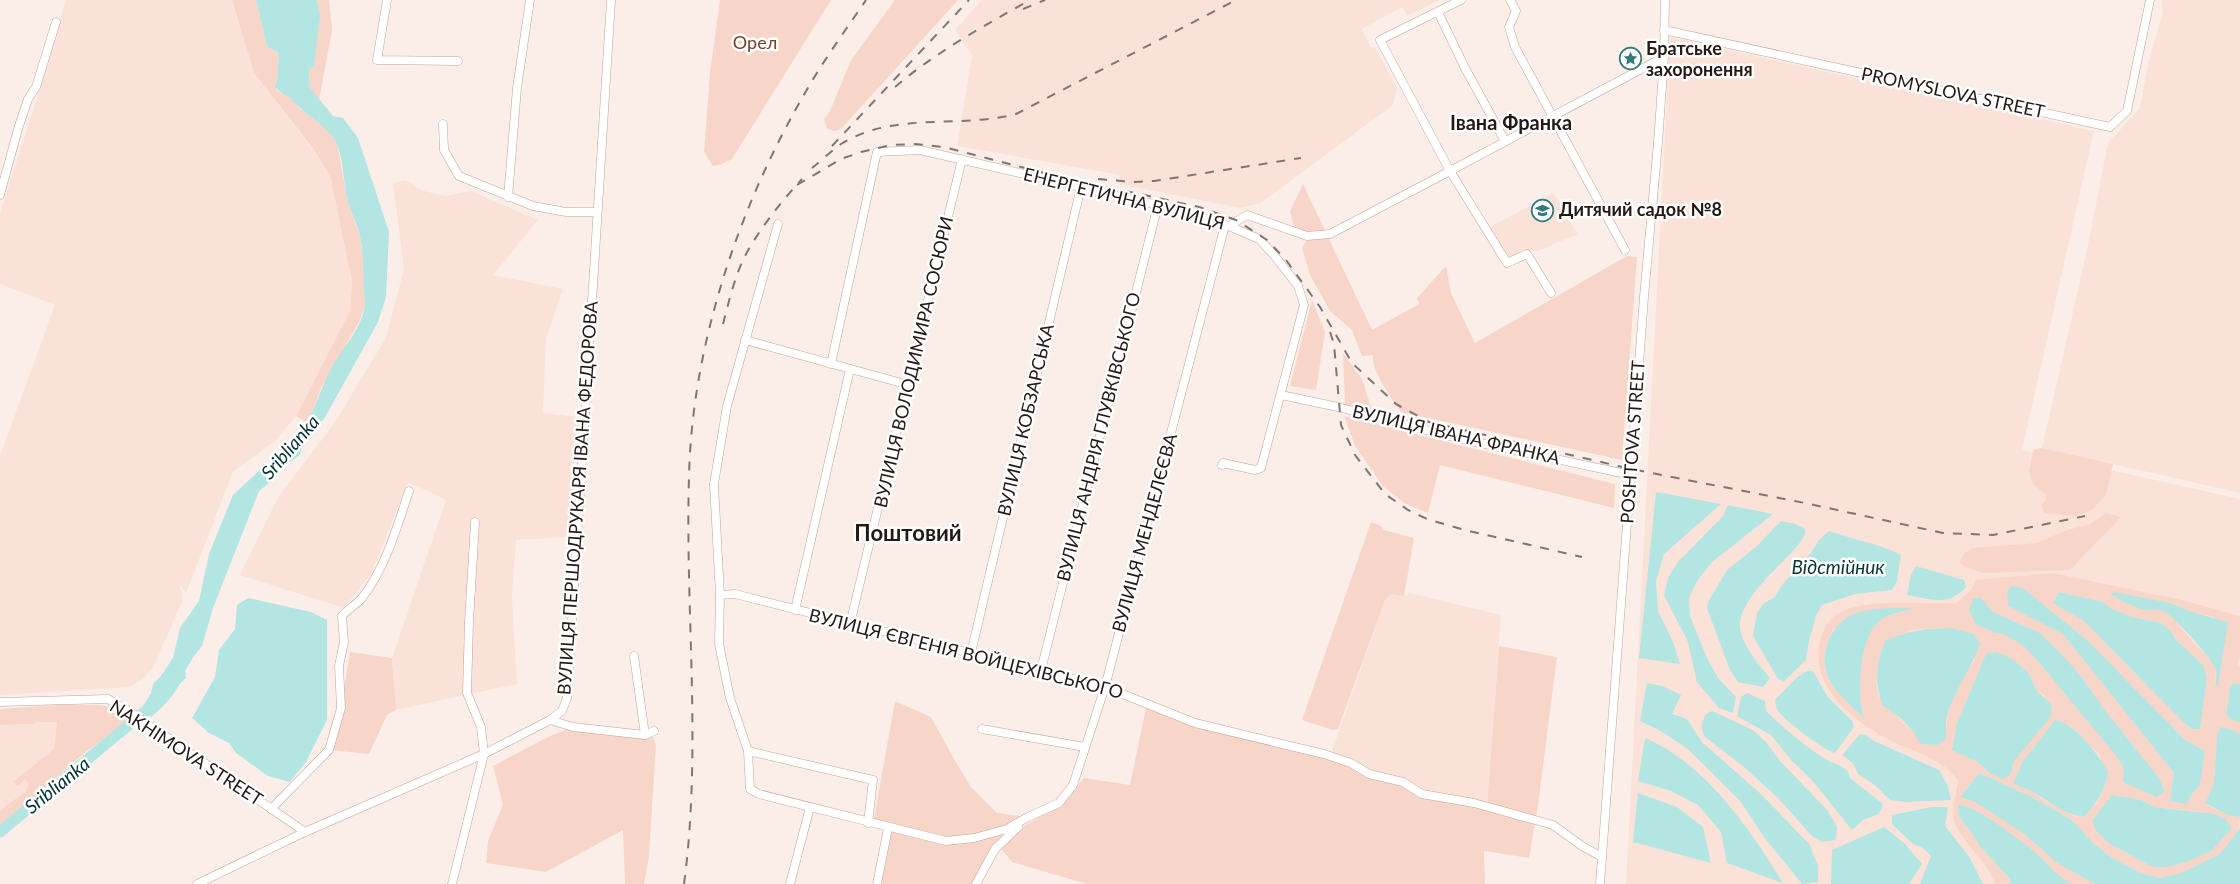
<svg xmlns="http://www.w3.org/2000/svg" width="2240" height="884" font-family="Lato,sans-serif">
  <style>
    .built { fill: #fbe2d8 }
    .green { fill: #f7d6c9; fill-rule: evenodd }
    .water { fill: #b3e5e2 }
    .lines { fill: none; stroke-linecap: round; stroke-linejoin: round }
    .river { stroke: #b3e5e2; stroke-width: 11 }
    .minor-casing { stroke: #c2a397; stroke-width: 9 }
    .minor { stroke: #fff; stroke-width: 8 }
    .rail { stroke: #817571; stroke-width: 2; stroke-dasharray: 9 9; stroke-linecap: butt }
    .labels { text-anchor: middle; stroke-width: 5; stroke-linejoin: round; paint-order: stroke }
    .park-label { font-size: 18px; fill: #76402c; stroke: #fefefe }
    .poi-label { font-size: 18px; font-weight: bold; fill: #241915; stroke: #fefefe; text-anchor: start }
    .street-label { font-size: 18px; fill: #241915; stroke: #fefefe }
    .water-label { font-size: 19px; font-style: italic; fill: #043534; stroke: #fefefe }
    .quarter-label { font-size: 20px; font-weight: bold; fill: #241915; stroke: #fefefe }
    .district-label { font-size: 22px; font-weight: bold; fill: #241915; stroke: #fefefe }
  </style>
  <rect width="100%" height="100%" fill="#fbeee9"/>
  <g class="built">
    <path d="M66,0h166l22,73 58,75 18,28 22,105 -2,30 -54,105 -21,25 -42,31 -47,121 -6,-8 2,8v9l-29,66 -9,10 -15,9 -129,8v-239l55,-151 -55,-21v-71l36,-112z"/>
    <path d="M982,0h458l-33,16 -5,-9 -40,22 9,19 4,-1 22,41 -4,17 -132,98 -21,5 -121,-24 1,-9 -163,-29 15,-90 -17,-26z"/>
    <path d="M2162,0h78v493l-198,-45 44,-193 22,-112 32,-35 8,-44 15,-52 -2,-6z"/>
    <path d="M1670,37l424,94 -72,319 218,49v385h-614z"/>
    <path d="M406,180l18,11 21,5 26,-5 67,29 -45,55 70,14 -17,50 -3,74 34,4 -8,120 -53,3 -4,58 5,86 -121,26 -4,-52 54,-158 -38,-18 -37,92 -27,34 -104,-33 38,-78 55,-72 53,-87 18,-69 -11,-86z"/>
    <path d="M1554,193l24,41 -40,17 -13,-1 -15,8 -20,-31z"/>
    <path d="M1410,593l91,22 -14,191 -34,-6 -72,-23 -50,-23 54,-154 5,-6 14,2z"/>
    <path d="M36,722h21l-3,27 -40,33 11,-3 3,4 -2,9 -20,13 -6,7v-87l34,-1z"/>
  </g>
  <g class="green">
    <path d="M232,0h24l11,47 12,6 -3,36 8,6 8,3 6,9 28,21 11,15 11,60 12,34 5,32 -1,22 2,13 -7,18 -39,68 -6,18 -8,14 -10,-6 54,-105 2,-30 -22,-105 -18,-29 -58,-74z"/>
    <path d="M317,0h12l3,30 -13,70 -9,-12 -1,-18 5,-4 4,-62z"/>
    <path d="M720,0h111l-99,159 -10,5 -9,2 -9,-14 6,-79z"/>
    <path d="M895,0h63l-117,129 -6,2 -8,-2 -3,-10 6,-8 21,-51z"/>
    <path d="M1303,184l69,146 47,-26 -2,-6 29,-32 5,27 24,50 152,-87 10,1 -15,203 -221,-48c-9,-14 -30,-40 -28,-57l-11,1 -10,-26 -22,-19 -20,-36 -8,-27 5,-8v-4l-14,-12 -3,-13z"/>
    <path d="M1312,300l13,32 -9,58 -26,-4z"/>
    <path d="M1343,353l19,26 10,31 -27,-5z"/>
    <path d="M1344,416l271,68 -1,24 -174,-43 -12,48 -24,-10 -21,-17 -28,-40z"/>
    <path d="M2042,448l71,16 -7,31 -15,16 -18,5 -29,-3 -3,-8 5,-6v-4l-13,-11 -4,-12 4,-22z"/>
    <path d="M2106,513l15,4 -51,53 -86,3 -20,-6 -4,-5 4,-8 8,-6 64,-5 31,-13 21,-5z"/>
    <path d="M1371,522l10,4 3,4 30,8 -10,58 -14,-2 -5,6 -47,129 -5,1 -31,-10z"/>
    <path d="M2053,573l129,27 58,16v40l-3,10 3,1v17l-7,-1 -3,4 -4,23 6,10 8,2v12l-10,-5 -13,7 -3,48 -9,19c9,7 23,12 35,14l-1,14 -19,23 -39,19 -21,5 -17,-4 -31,-16 -19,-15 -21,-23 -40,-23 -53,-24 -16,20 1,6 11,3 51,33 30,27 39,22h-24l-10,-6 -21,-22 -81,-39 13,16 8,13 31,34 -1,4h-15c-8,-24 -32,-39 -41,-63 -4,-11 3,-28 4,-40 -13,-21 -42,-28 -64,-39 -34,-16 -82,-51 -75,-95 2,-11 5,-22 14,-30 24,-21 92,-12 123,-14l14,-12 6,-11zM2023,588l65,53 97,99 20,11 -5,34 -7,7 -6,12 -14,-22 1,-9 -111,-139 -55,-28 -1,-15zM2059,592l44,10 9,7 20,8 29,6 8,6 7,11 27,25 4,12 -7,52h-8l-10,-8 -98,-100 -31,-18zM2111,594l59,9 25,10 19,4 3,68h-2l1,-14 -4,-9 -28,-30 -9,-15 -12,-7h-16zM1981,598l12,14 47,21 44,47 19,28 56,70 5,13 -40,-22 -6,-11 -20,-27 -73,-85 -21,-12 -9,-1 -19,-9zM1911,608c-10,5 -22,6 -32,13 -20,15 -22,73 -15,95l-16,-13 -24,-44 3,-16 6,-14zM1950,628l25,31c-13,21 -29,45 -28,71l-31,4 -10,-8 -28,-30 -2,-13 4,-29 22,-20 14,-5zM1986,654l43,19 7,17 9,6 -18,48 -13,17 -25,13 -11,-12 -26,-13 5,-26zM2055,720l16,6 29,29 6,29 -10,21 -21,12 -30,-16 -15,-11 -7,-29zM2141,800l13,7 43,4 -44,56 -43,-23z"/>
    <path d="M1499,646l58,11 -19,148 -9,53 -45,-7 1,33h-398l-75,-22 -10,-12v-4l21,-19 45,-28 16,-21 46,7 17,-82 29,13 148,38 45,20 34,8 19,12 65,12z"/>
    <path d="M350,652l42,6 4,52 -9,5 -18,39 -40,-4 12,-42z"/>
    <path d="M895,701l36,16 23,42 17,28 26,26 31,4 -33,32 -19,35h-99l11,-56 -15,-4z"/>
    <path d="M57,705h44l15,3 14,11 -47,35 -83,73v-15l6,-7 20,-13 2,-9 -3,-4 -7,7 -5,-4 41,-33 3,-27h-21l-2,2 -34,1v-16z"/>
    <path d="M573,727l80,10 3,8 -7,111 -5,28h-19l-2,-54 -77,42 -60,-9 2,-22 15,-36 -10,-39 57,-30z"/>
  </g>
  <g class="water">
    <path d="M256,0h61l3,16 -6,50 -5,4 1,18 23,28 10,2 15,20 31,94 -3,65 -8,25 -54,97 -10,9 -4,11 -5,2 -6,15 -27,18 -3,9 -10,8 -46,117 -11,38 -8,10 -9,15 1,7c-8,6 -9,12 -15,19 -6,8 -13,14 -20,20l-11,-6 11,-18 2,-9 8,-8 12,-18 7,-30 19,-27 10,-47 24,-59 31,-29 3,2c17,-12 36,-38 46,-58 7,-15 12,-31 20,-45 11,-19 29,-37 32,-60 1,-5 -1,-10 -1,-15 -1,-18 0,-35 -4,-53 -2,-12 -9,-23 -12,-35 -5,-18 -4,-44 -12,-60 -8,-16 -43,-36 -45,-44l-7,-3 -9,-8 2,-7 2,-27 -12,-6z"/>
    <path d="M1656,492l65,12 -57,50 -8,27 2,30 15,31 7,22 -41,-6z"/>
    <path d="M1728,505l45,9 -61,48 -15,19 -8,17 1,18 16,40 12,22 18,19 -3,16 -14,-5 -22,-26 -9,-40 -24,-47 4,-17 10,-16 45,-46z"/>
    <path d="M1781,521l14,3 10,5c5,19 -75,66 -64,104 4,16 19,33 29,45l-7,9 -25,-5 -8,-12 -23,-62 1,-6 19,-32 29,-23z"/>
    <path d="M1829,531c25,9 49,12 72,24l-4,26 -5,9 -37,4 -33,11 -6,11 -7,25 -3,19 -22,21 -6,-2 -25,-43 4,-23 7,-10 11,-6 7,-12 28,-31 9,-14z"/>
    <path d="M1916,566l48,14 2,7c-18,20 -35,12 -59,8l4,-20z"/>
    <path d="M2012,586l11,2 65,53 97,99 20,11 -5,34 -7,7 -6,12 -17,-3 4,-28 -111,-139 -55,-28 -1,-15z"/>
    <path d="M2059,592l44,10 9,7 20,8 29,6 8,6 7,11 27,25 4,12 -7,52h-8l-10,-8 -98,-100 -31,-18z"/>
    <path d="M2114,592l56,11 25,10 33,9 -10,63 -3,1c1,-5 2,-11 1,-16 -3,-10 -42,-54 -51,-58 -6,-4 -12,-1 -19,-2 -12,-2 -25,-10 -36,-16z"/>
    <path d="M248,598l63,14 16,8v100l-21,42 -16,20 -22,-6 -32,-23 -7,-10 -20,-10 -17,-15 23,-41 4,-27 16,-21 2,-24z"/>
    <path d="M1973,598h8l12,14 47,21 24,24 20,23 19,28 56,70 6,13 -9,6 -33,-15 1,-13 -6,-11 -80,-97 -14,-15 -20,-12 -9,-1 -19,-9 -7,-13z"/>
    <path d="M1913,608c-11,4 -27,6 -36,15 -18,18 -20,71 -13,95 -11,-10 -26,-24 -34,-37 -14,-27 1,-60 29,-69 18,-5 36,-4 54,-4z"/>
    <path d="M1950,628l24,6 6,10c-9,25 -26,46 -33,72 -2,7 0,16 -2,24l-8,5 -16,-1c-7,-14 -23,-30 -38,-38 -9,-21 -7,-43 2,-65 26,-11 37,-12 65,-13z"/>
    <path d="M1996,652l16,7 17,14 7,17 16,15 -2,13 -36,43 -4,14 -7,4 -14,-6 -11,-11 -26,-12 5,-27 29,-69z"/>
    <path d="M1807,671h6l14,25 25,25 2,6 -19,26c-10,-2 -51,-33 -57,-42 -2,-2 -2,-7 -3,-11l21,-22z"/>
    <path d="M1647,683l15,3 19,9 -9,19 15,5 15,23 60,53 48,50 8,21v16l-16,2 -38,-47 -23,-35 -53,-53 -29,-19 -19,-9z"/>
    <path d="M2233,683l7,1v38l-8,-2 -6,-6 4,-27z"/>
    <path d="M1747,693l18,8 1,10c13,13 49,44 65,51 8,4 18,5 19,16l33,26 -4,10 -16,6 -11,10 -40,-50 -20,-19 -21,-26 -34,-19 4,-19z"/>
    <path d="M1712,711l41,19 13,12 14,19 48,50 9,16 -1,13 -14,2 -10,-6 -35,-39 -33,-30 -39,-30 -4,-10 4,-12z"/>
    <path d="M2055,720c20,3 44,35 53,52 -3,18 -11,31 -23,44 -20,1 -37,-16 -54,-25 -6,-3 -11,-4 -18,-8l10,-22z"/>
    <path d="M2220,727l10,2 10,5v83l-12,-2 -23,-12 9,-19 3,-48z"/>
    <path d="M1860,734l6,1 8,6 65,29 9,16 3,14 -45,2 -16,-2 -15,-15 -17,-11 -5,-11 -11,-8z"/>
    <path d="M1645,738c60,25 105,91 138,145l-56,-20 -6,-31 -23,-27 -27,-14 -33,-10z"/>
    <path d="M1979,773l53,24 40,23 21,23 19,15 31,16 17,4 21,-5 39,-19 20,-26v56h-145l-4,-2 -35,-20 -30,-27 -51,-33 -15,-5z"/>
    <path d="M1638,793l39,14 26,20 8,36 -78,-21z"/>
    <path d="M2112,795l29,5 13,7 61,7 11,6 6,8 -21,23 -22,10 -21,6h-15l-43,-23 -13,-12 -5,-11z"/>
    <path d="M1958,805c18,0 65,37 81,51 11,9 19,21 32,28h-61l1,-4 -31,-34 -8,-13 -13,-16z"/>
    <path d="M1932,807h16l-3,19 25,32 13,26h-63l11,-28 -8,-8 -10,-4 -21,-20v-9z"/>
    <path d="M1884,827l20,16 18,21 -13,20h-78l1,-34z"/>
  </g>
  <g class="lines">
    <path class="river" d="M0,832l154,-128"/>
    <defs>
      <g id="minor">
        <path d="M387,0l-10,60 81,1"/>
        <path d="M1461,0l-81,40 70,131 214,-114"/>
        <path d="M1510,0l6,11 -7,16 6,20 110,203"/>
        <path d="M1438,12l27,56 40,73"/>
        <path d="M1664,30l446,97 17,-16 23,-111"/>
        <path d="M443,124l1,26 15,26 74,30 33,6h31"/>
        <path d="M0,195l18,-66 10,-30 8,-12 20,-65"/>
        <path d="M508,197l9,-109 13,-88"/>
        <path d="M778,224l-51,182 -13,78 6,111 -1,49 11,54 18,53 2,38 9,5 187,47 28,-3 33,-9 21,-12 31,-14 14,-18 32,-98 120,-462"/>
        <path d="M1229,226l18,-11 60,21 23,-2 120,-63 57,92 20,-9 24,39"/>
        <path d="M745,340l164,45"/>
        <path d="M831,364l46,-212 43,-2 238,55 71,21 30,13 15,16 24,31 6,19 -43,163 -6,2 -32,-7 -1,2"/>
        <path d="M1281,395l57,12 119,31 174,37"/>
        <path d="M720,595l15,-1 370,93 90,36 129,31 27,9 18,11 34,8 19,12 52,9 79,22 29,21 20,11"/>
        <path d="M795,610l55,-241"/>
        <path d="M850,624l112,-465"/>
        <path d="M971,653l110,-466"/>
        <path d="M634,656l11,79"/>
        <path d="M1041,670l117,-465"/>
        <path d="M0,702l108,-3 24,14 173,119"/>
        <path d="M550,720l23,7 72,8 9,-4"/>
        <path d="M982,729l103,18"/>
        <path d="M748,751l125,29 -5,43"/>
        <path d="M271,809l58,-59 12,-42 -2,-42 5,-24 -2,-26c6,-7 15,-12 20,-18 24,-31 35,-71 47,-107"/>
        <path d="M197,884l108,-52 179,-78 66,-34 12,-9 5,-13 44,-698"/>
        <path d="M452,884l32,-130 -3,-27 -14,-34 2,-71 6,-100"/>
        <path d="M790,884l20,-77"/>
        <path d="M877,884l11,-56"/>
        <path d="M976,884l19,-35 23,-22"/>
        <path d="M1600,884l44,-587 14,-154 6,-86 1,-57"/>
      </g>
    </defs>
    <use href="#minor" class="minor-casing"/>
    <use href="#minor" class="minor"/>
    <g class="rail">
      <path d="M1023,9l22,-9"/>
      <path d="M895,87c41,-35 87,-60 135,-87"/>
      <path d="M832,146l137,-146"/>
      <path d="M812,168c9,-7 19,-17 29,-24 53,-33 118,-15 175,-30l220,-114"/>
      <path d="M1098,179l36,3 20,-1 147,-23"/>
      <path d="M797,185l44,-26 20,-7 30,-7 24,-1 29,3 104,27 151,33 37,13 31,20 19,20 34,47 32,56 44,41 33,18 202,47 174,34 138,30 50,2 92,-19"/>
      <path d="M723,324c6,-23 12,-49 23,-70 15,-27 35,-52 56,-75"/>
      <path d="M1330,332l4,12 7,81 14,30 30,39 23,16 19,9 38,11 117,27"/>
      <path d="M684,884c18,-135 1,-272 5,-408 3,-131 50,-270 116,-383 18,-32 40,-62 61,-93"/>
    </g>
  </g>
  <defs>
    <symbol id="sight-ring" viewBox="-11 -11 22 22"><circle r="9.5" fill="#fefefe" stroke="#327b78" stroke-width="1.5"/><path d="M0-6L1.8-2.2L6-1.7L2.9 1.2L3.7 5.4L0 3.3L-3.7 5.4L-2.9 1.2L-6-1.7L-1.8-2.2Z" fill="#327b78"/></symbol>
    <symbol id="school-ring" viewBox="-11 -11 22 22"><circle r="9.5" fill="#fefefe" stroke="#327b78" stroke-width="1.5"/><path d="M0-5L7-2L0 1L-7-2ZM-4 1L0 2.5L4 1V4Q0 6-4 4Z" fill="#327b78"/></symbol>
  </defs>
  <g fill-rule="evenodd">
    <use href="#sight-ring" x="1618" y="46" width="25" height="25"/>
    <use href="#school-ring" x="1530" y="198" width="25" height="25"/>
  </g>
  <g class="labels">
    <g class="park-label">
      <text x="755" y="49">Орел</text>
    </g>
    <g class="poi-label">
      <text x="1646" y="55">Братське<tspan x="1646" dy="21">захоронення</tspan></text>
      <text x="1559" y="216">Дитячий садок №8</text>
    </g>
    <g class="street-label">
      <text transform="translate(1953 93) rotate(12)" y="6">PROMYSLOVA STREET</text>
      <text transform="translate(1124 199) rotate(14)" y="6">ЕНЕРГЕТИЧНА ВУЛИЦЯ</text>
      <text transform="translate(914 362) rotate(-77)" y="6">ВУЛИЦЯ ВОЛОДИМИРА СОСЮРИ</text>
      <text transform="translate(1026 420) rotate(-77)" y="6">ВУЛИЦЯ КОБЗАРСЬКА</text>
      <text transform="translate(1456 435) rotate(13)" y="6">ВУЛИЦЯ ІВАНА ФРАНКА</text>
      <text transform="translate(1099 437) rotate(-76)" y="6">ВУЛИЦЯ АНДРІЯ ГЛУВКІВСЬКОГО</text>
      <text transform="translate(1633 442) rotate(-86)" y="6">POSHTOVA STREET</text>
      <text transform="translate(578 498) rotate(-86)" y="6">ВУЛИЦЯ ПЕРШОДРУКАРЯ ІВАНА ФЕДОРОВА</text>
      <text transform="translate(1145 533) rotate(-75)" y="6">ВУЛИЦЯ МЕНДЕЛЄЄВА</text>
      <text transform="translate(966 654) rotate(14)" y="6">ВУЛИЦЯ ЄВГЕНІЯ ВОЙЦЕХІВСЬКОГО</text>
      <text transform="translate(186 753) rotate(33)" y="6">NAKHIMOVA STREET</text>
    </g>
    <g class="water-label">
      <text transform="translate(290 447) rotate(-49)" y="7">Sriblianka</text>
      <text x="1838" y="574">Відстійник</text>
      <text transform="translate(57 785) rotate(-39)" y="7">Sriblianka</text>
    </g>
    <g class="quarter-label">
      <text x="1511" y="130">Івана Франка</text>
    </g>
    <g class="district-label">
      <text x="908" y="541">Поштовий</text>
    </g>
  </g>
</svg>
